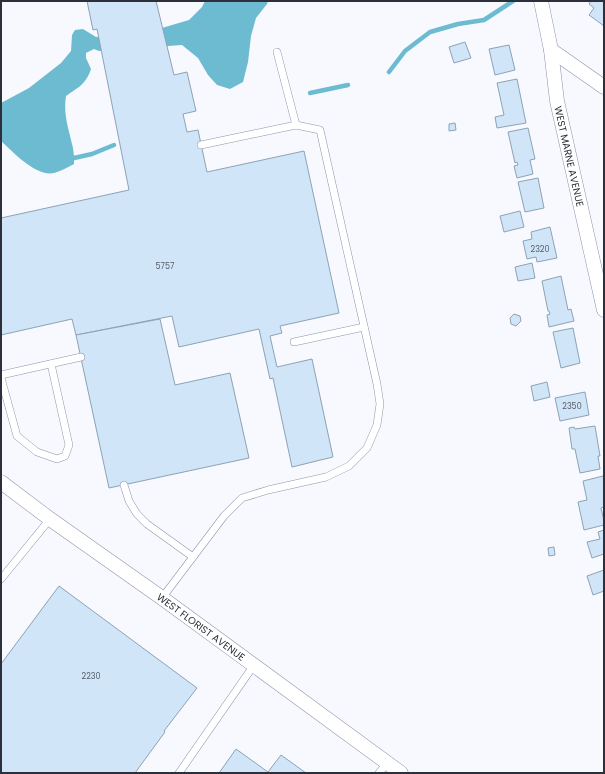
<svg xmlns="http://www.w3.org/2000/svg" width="605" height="774" font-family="Poppins,sans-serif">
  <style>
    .water { fill: #6dbbd1 }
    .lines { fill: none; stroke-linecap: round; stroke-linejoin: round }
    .stream { stroke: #6dbbd1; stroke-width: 4.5 }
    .building { fill: #d0e5f7; stroke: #8da2b6 }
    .service-casing { stroke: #8d94ac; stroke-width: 8 }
    .minor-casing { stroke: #8d94ac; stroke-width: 15 }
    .service { stroke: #fff; stroke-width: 7 }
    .minor { stroke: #fff; stroke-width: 14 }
    .labels { text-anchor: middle; stroke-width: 3.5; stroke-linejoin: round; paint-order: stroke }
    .number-label { font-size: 8px; fill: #565d69 }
    .street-label { font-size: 10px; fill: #2d303a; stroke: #f7f9fe }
  </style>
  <rect width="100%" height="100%" fill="#f7f9fe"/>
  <path class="water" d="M205,1h63l-1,3 -11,14 -5,18 -3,26 -5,20 -13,7 -13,-4 -9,-10 -10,-17 -16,-13 -83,6 -5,-2 -8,4v5l5,11c-5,15 -12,18 -25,27 -3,19 3,34 7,52 1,6 1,11 1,16 -6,3 -13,7 -20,9 -18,4 -41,-21 -53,-32v-38l28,-15 32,-25 10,-12 1,-16 3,-5 8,-1 13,8 59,-7 34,-10 13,-13z"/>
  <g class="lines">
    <g class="stream">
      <path d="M389,72l16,-21 25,-19 28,-8 26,-4 29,-19"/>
      <path d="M310,93l38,-8"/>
      <path d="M68,156l6,2 18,-4 22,-9"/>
    </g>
  </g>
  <g class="building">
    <path d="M87,1h69l18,74 13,-3 9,39 -13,3 4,18 11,-2 9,42 97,-21 35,162 -59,13 2,7 -12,3 7,31 35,-8 21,98 -41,10 -19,-89 -3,1 -11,-50 -80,18 -7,-31 -96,19 -4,-16 -71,16v-117l128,-28 -32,-161 -4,1z"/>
    <path d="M591,1h13v25l-15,-11 5,-7 -5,-4z"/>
    <path d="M465,42l6,16 -17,5 -5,-16z"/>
    <path d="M509,45l6,25 -20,5 -6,-26z"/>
    <path d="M517,79l9,44 -29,5 -2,-11 9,-2 -7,-32z"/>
    <path d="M455,123l1,7 -7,1v-7z"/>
    <path d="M528,128l7,31 -5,1 3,14 -16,4 -3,-12 4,-1 -1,-3 -2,1 -7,-31z"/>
    <path d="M538,178l6,30 -19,4 -7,-30z"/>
    <path d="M520,211l4,16 -20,5 -4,-16z"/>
    <path d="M550,227l7,31 -20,4 -1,-5 -9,2 -4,-18 9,-2 -1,-7z"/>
    <path d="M532,263l3,15 -17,3 -3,-14z"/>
    <path d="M561,276l7,34 3,-1 3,12 -25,6 -2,-12 3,-1 -1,-3h-1l-6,-30z"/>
    <path d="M514,314l6,2 1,5 -5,5 -5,-2 -1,-6z"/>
    <path d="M160,319l15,66 55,-12 19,85 -140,30 -33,-153z"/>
    <path d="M573,328l7,35 -19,5 -8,-36z"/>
    <path d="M547,382l3,15 -16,4 -3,-15z"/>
    <path d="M585,392l4,23 -29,6 -5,-23z"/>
    <path d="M595,426l5,30h-2l2,13 -20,4 -5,-24h-3l-3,-21 5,-1 1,2z"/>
    <path d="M603,476l1,4v27l-3,1 3,13v4l-20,5 -6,-28 9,-2 -4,-19z"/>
    <path d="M604,530v24l-12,4 -5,-16 13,-3 -2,-7z"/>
    <path d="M554,547l1,8 -6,1 -1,-8z"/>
    <path d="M604,570v21l-11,4 -6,-19z"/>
    <path d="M59,586l138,102 -33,43 1,1 -30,41h-134v-109z"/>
    <path d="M236,749l32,23 13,-17 25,18h-87z"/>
  </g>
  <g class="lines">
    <defs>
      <g id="service">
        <path d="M277,52l19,73"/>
        <path d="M294,342l70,-15"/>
        <path d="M1,375l80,-18"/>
        <path d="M1,378l16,58 20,16 20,7 8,-3 4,-11 -18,-81"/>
        <path d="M124,485l5,16 8,13 10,10 46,33"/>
        <path d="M1,579l49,-60"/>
        <path d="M162,598l62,-82 18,-18 26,-8 58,-13 23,-11 18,-18 10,-23 3,-21 -3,-20 -57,-254 -24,-5 -95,20"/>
        <path d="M179,773l75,-108"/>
        <path d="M379,773l8,-10"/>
      </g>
      <g id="minor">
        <path id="s1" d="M541,1l10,49 6,51 47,209"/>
        <path d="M551,50l53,37"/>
        <path id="s2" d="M1,482l49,37 112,79 239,175"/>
      </g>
    </defs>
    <use href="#service" class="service-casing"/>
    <use href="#minor" class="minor-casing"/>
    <use href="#service" class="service"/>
    <use href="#minor" class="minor"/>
  </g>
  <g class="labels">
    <g class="number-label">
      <text x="540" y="252">2320</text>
      <text x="165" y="269">5757</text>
      <text x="572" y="409">2350</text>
      <text x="91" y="679">2230</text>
    </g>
    <g class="street-label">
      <text dy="4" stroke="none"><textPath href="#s1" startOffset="158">WEST MARNE AVENUE</textPath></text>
      <text dy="4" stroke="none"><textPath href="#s2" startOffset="247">WEST FLORIST AVENUE</textPath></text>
    </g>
  </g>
  <rect width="605" height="774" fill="none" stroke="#2d303a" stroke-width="4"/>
</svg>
